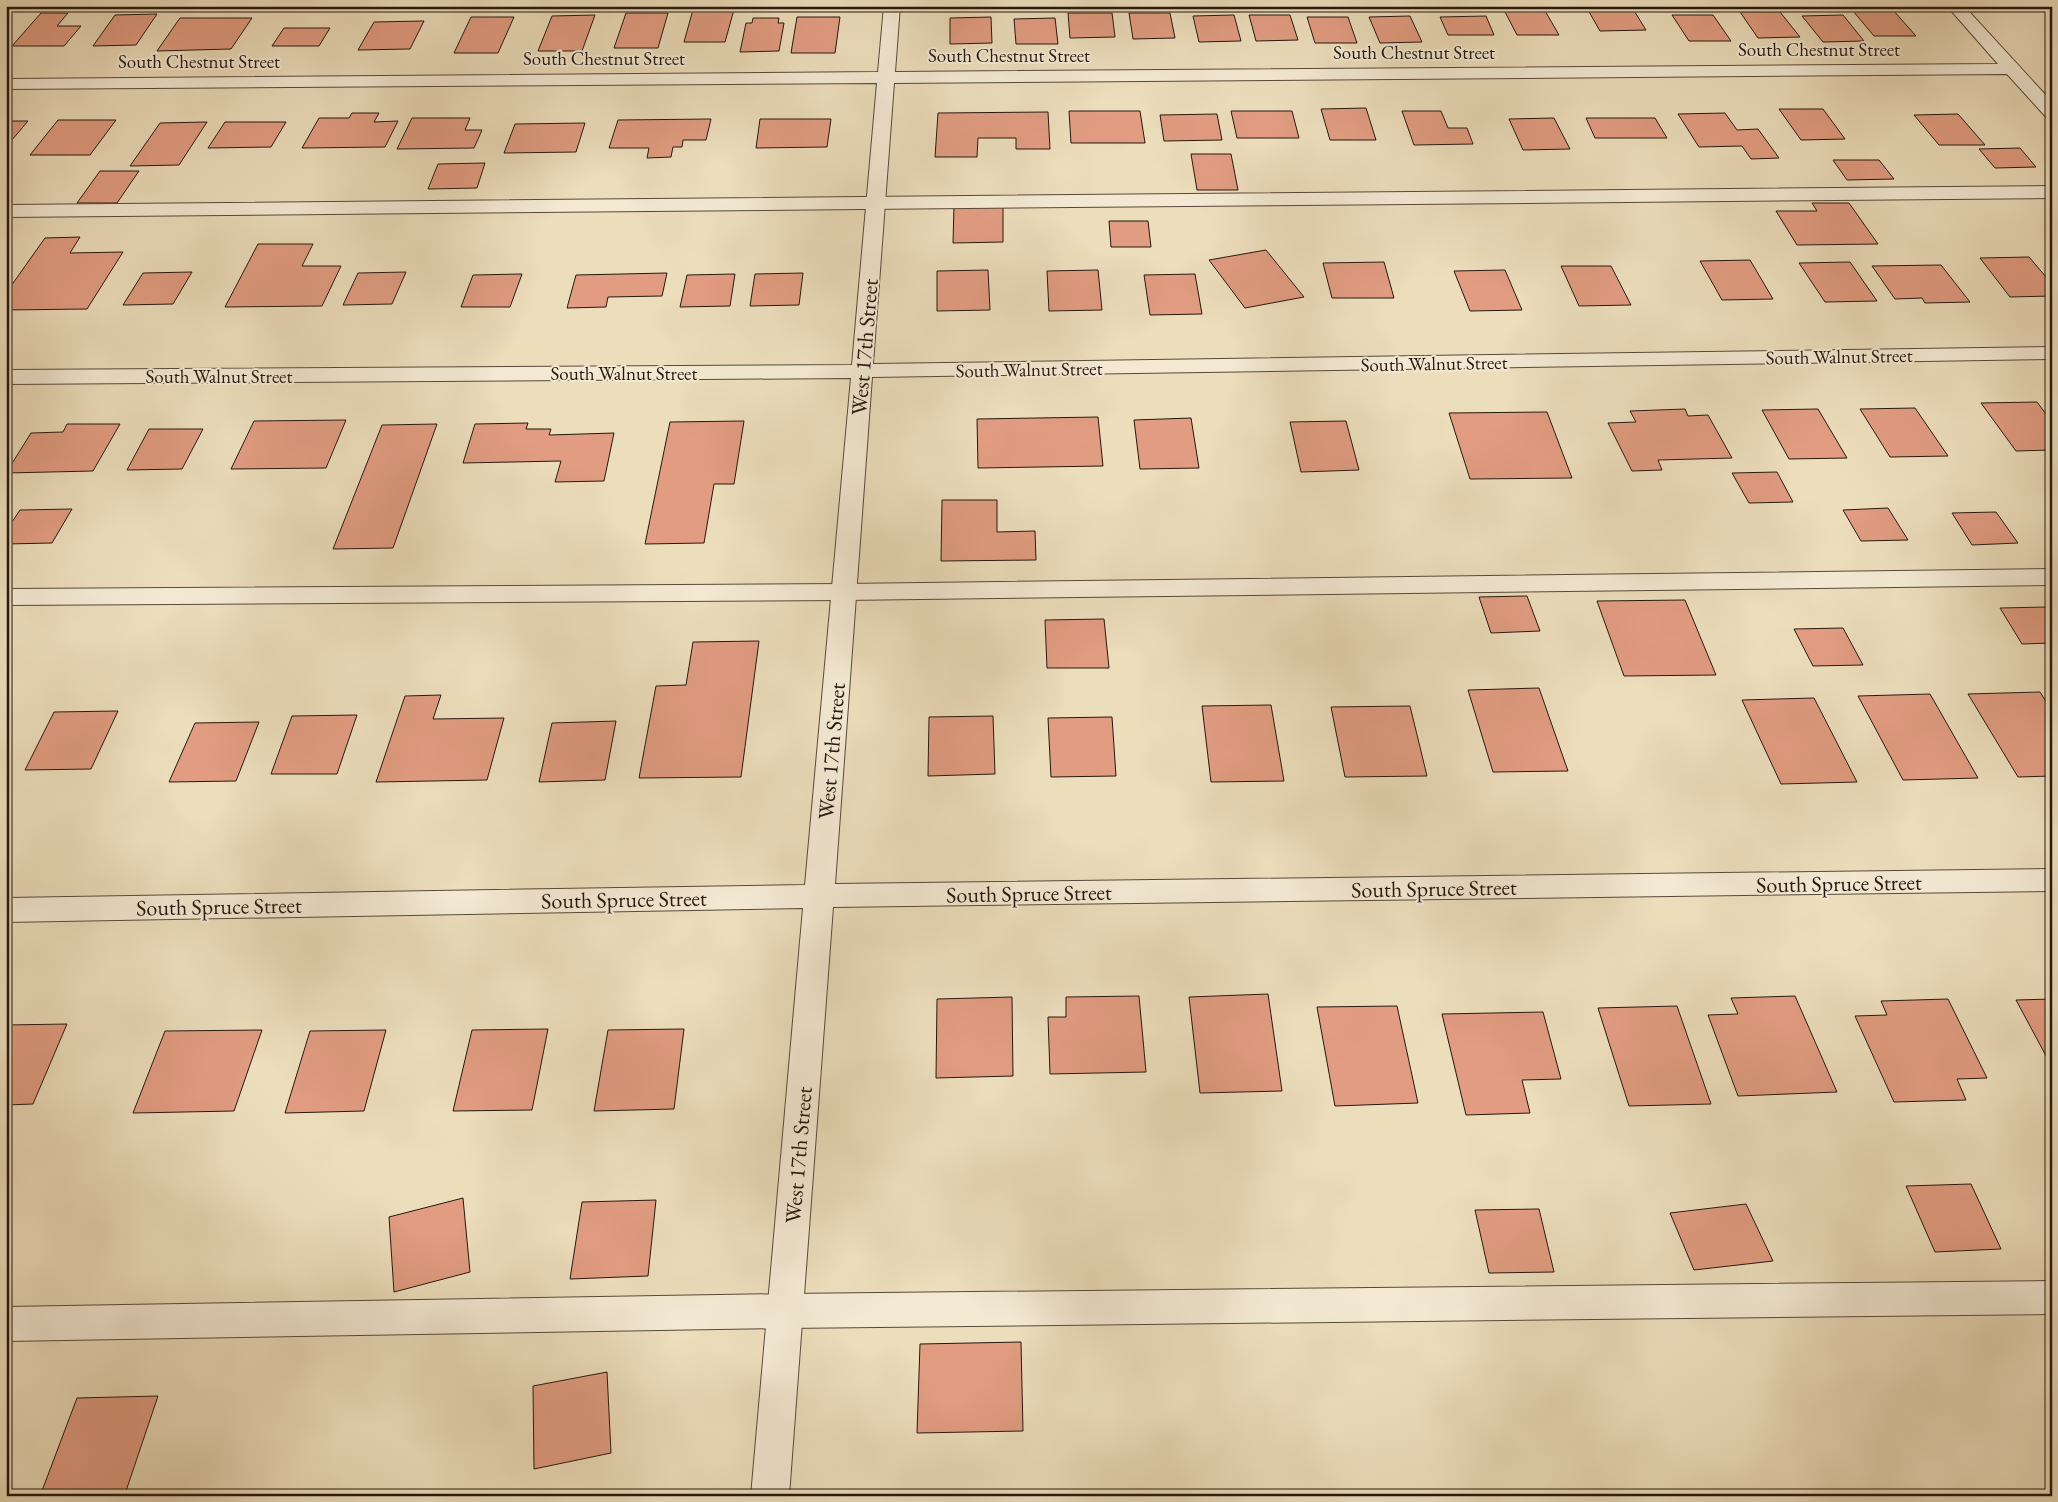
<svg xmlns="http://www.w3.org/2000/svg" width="2058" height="1502" font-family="'EB Garamond',serif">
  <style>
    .building { fill: #e19c81; stroke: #25180f }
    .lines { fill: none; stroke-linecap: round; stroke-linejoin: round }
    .service-casing { stroke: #57493a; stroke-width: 2 }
    .minor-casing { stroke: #57493a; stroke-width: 2 }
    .service { fill: #f3e9d3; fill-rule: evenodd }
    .minor { fill: #f3e9d3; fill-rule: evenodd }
    .labels { text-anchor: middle; stroke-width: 4; stroke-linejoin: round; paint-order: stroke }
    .far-street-label { font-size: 19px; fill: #25180f; stroke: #f3e9d3 }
    .street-label { font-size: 22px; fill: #25180f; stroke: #f3e9d3 }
  </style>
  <rect width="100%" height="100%" fill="#ecddbb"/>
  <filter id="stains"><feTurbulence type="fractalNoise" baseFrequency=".004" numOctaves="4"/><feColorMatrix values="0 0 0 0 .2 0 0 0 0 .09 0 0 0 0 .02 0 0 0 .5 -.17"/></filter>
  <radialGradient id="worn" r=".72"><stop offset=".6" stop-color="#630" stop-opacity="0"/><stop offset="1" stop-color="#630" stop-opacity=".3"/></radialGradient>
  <g class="building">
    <path d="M694,6h41l-10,36h-41z"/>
    <path d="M1628,6h36l1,2 -32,1 13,21 -46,1 -12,-21h42z"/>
    <path d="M1544,9l15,26h-42l-13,-25z"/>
    <path d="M1893,10l23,26h-42l-21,-25z"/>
    <path d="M1740,12h40l20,25 -42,1z"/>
    <path d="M41,13h27l-11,13h24l-17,20h-52z"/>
    <path d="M626,13h42l-10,35h-44z"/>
    <path d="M1068,13h44l3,24 -45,1z"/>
    <path d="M1129,13h41l5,25 -42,1z"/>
    <path d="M157,14l-21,31 -43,1 22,-31z"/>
    <path d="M595,15l-13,36h-44l14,-35z"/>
    <path d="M1234,15l7,26 -42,1 -6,-26z"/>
    <path d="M1249,15h41l8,25 -42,1z"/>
    <path d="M1672,15h41l18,26h-42z"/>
    <path d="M1843,15l21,26 -41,1 -21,-26z"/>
    <path d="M1410,16l12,26 -42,1 -11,-26z"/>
    <path d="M1486,16l8,19h-46l-8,-18z"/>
    <path d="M471,17h43l-16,36h-44z"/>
    <path d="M797,17h43l-5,36h-44z"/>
    <path d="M991,17l1,26 -42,1v-26z"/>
    <path d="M1307,17h41l9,26h-42z"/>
    <path d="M180,18h72l-21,31 -74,2z"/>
    <path d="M753,18h26l-1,5h6l-5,28 -39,1 6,-29h6z"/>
    <path d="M1055,18l3,26h-42l-2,-25z"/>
    <path d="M424,21l-14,28 -52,1 16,-28z"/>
    <path d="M284,28h46l-11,18h-47z"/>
    <path d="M1366,108l10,32h-46l-9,-31z"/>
    <path d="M1779,109h44l22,30 -44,1z"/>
    <path d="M1069,111h71l5,32h-74z"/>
    <path d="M1231,111h61l7,27h-62z"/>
    <path d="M1402,111h39l7,17h19l6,16 -59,1z"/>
    <path d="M1048,112l2,37h-34v-11h-38l-1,19h-42l3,-44z"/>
    <path d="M352,113h27l-5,9 24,-1 -13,26 -83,1 17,-30h30z"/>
    <path d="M1725,113l12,17 21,-1 21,29 -28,1 -9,-13 -43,1 -21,-33z"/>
    <path d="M1217,114l5,26 -58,1 -4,-26z"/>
    <path d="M1958,114l27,31h-46l-25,-30z"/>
    <path d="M412,118h58l-5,12h17l-8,18 -77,1z"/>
    <path d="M1554,118l16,31 -47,1 -14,-31z"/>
    <path d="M1586,118h69l12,20h-72z"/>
    <path d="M711,119l-5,21h-23l-1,7h-9l-2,10 -24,1 2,-10h-40l9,-28z"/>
    <path d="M760,119h71l-4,28 -71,1z"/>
    <path d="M58,120h58l-26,35h-60z"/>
    <path d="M6,121h22l-22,26z"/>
    <path d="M207,122l-28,43 -49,1 30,-43z"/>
    <path d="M225,122h61l-15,25 -63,1z"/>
    <path d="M585,123l-9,29 -72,1 11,-29z"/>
    <path d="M2020,148l16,19 -41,1 -16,-19z"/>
    <path d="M1191,154h40l7,36h-41z"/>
    <path d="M1833,160h46l15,19 -47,1z"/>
    <path d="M485,163l-8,25 -49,1 10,-25z"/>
    <path d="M100,171h39l-22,32h-40z"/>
    <path d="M1812,203h37l29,41 -81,1 -21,-34h41z"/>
    <path d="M1003,204v38l-50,1 1,-38z"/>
    <path d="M1109,221h39l3,26h-40z"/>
    <path d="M80,237l-10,16 53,-1 -36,57 -81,1v-17l39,-55z"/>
    <path d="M258,244h55l-11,22h39l-19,40 -97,1z"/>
    <path d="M1266,250l38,47 -59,11 -36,-48z"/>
    <path d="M2029,257l23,27v12l-42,1 -30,-39z"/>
    <path d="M1750,260l23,39 -51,1 -22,-39z"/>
    <path d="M1384,262l10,36h-62l-9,-35z"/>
    <path d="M1850,262l27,39 -52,1 -26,-39z"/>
    <path d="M1941,265l29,37 -45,1 -3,-5 -27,1 -23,-33z"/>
    <path d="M1561,266h50l20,39 -52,1z"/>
    <path d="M988,270l2,40 -53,1v-40z"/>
    <path d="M1098,270l4,40 -53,1 -2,-40z"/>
    <path d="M1505,270l17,40 -52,1 -16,-40z"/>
    <path d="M192,272l-19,32 -50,1 20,-32z"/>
    <path d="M406,272l-14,32 -49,1 15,-32z"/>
    <path d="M667,273l-5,23 -54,1 -2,10 -39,1 9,-33z"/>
    <path d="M803,273l-4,32 -49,1 5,-32z"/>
    <path d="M522,274l-12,33h-49l12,-32z"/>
    <path d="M735,274l-5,32 -50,1 7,-32z"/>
    <path d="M1195,274l7,40 -52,1 -6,-40z"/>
    <path d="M2037,402l15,20v28l-36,1 -35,-48z"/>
    <path d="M1915,408l33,48 -58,1 -30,-48z"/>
    <path d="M1685,409l3,7 20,-1 24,43 -74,2 4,10 -30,1 -24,-48 28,-1 -6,-11z"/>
    <path d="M1818,409l29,49 -58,1 -27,-49z"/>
    <path d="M1547,412l25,66 -102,1 -21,-66z"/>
    <path d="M1098,417l5,49 -125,2 -1,-49z"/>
    <path d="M1191,418l8,50 -59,1 -6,-49z"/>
    <path d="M346,420l-20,48 -95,1 23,-48z"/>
    <path d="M744,421l-10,63h-20l-10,59 -59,1 25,-122z"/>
    <path d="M1346,421l13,49 -58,2 -11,-50z"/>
    <path d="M528,423l-2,6h25l-2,6 65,-2 -10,48 -49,1 6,-21 -98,2 12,-39z"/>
    <path d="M67,424h53l-27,47 -87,2 25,-40 32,-1z"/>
    <path d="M437,424l-44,124 -60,1 49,-124z"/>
    <path d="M149,429h54l-21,40 -55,1z"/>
    <path d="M1777,472l16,30 -44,1 -17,-30z"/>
    <path d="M942,500h55v32l38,-1 1,29 -95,1z"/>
    <path d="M1888,508l20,32 -47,1 -18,-31z"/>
    <path d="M72,509l-20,34 -46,1v-13l14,-21z"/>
    <path d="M1996,512l22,31 -46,2 -20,-32z"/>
    <path d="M1527,596l13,35 -49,2 -12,-36z"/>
    <path d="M1685,600l31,75 -92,1 -27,-75z"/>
    <path d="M2047,607l5,6v30l-30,1 -22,-36z"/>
    <path d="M1104,619l5,49h-62l-2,-48z"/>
    <path d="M1843,628l20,37 -50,1 -19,-37z"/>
    <path d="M759,641l-18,136 -102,1 17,-92 30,-1 7,-43z"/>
    <path d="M1539,688l29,83 -75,1 -25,-82z"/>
    <path d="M2040,692l12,19v65l-34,1 -50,-83z"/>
    <path d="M1930,694l48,84 -75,2 -45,-84z"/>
    <path d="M441,695l-8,24 71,-1 -17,62 -111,2 29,-86z"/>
    <path d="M1814,698l43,84 -76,2 -39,-84z"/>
    <path d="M1271,705l13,76 -73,1 -9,-76z"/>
    <path d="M1410,706l17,70 -82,1 -14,-70z"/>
    <path d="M118,711l-27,58 -66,1 29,-58z"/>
    <path d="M357,715l-20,59h-66l21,-58z"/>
    <path d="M993,716l2,58 -67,2 1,-59z"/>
    <path d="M1112,717l4,59 -65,1 -3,-59z"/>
    <path d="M616,721l-11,59 -66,2 13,-59z"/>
    <path d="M259,722l-23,59 -67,1 26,-59z"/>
    <path d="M1268,994l14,97 -82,2 -11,-96z"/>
    <path d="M1139,996l7,76 -96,2 -2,-57h18v-20z"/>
    <path d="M1795,996l42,96 -99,4 -30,-81 30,-1 -7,-16z"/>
    <path d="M1012,997l1,79 -77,2 1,-79z"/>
    <path d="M1948,999l39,79 -30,1 9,21 -72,2 -39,-86 32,-1 -6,-14z"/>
    <path d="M2052,999v68l-36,-67z"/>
    <path d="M1397,1006l21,97 -83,3 -18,-99z"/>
    <path d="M1677,1006l34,98 -82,2 -31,-98z"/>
    <path d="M1543,1012l18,67 -39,1 8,33 -64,2 -24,-101z"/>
    <path d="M67,1024l-34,80 -27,1v-80z"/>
    <path d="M548,1029l-16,81 -79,1 19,-81z"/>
    <path d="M684,1029l-10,80 -80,2 14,-81z"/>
    <path d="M262,1030l-28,81 -101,2 32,-82z"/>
    <path d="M386,1030l-22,81 -79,2 25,-82z"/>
    <path d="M1971,1184l30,65 -66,3 -29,-66z"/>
    <path d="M463,1198l7,74 -76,20 -5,-75z"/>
    <path d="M656,1200l-8,76 -78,3 12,-77z"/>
    <path d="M1746,1204l27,57 -79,9 -24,-57z"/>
    <path d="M1539,1209l15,63 -65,1 -14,-63z"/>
    <path d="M1021,1342l2,89 -106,2 3,-89z"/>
    <path d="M607,1372l4,81 -77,16 -1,-83z"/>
    <path d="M158,1396l-33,98 -85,2 37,-98z"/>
  </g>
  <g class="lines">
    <defs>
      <g id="service">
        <path d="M2052,186v12l-2046,19v-12z"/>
        <path d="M2052,569v16l-1208,15 -838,5v-16l838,-5z"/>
        <path d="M2052,1281v33l-1267,14 -779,13v-34l779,-13z"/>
      </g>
      <path id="minor" d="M884,6h16l-5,66 1103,-8 -51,-58h17l88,96v16l-6,-1 -39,-43 -1113,9 -21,281 1179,-17v12l-1180,18 -37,507 1217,-15v22l-1219,16 -44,589h-38l52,-588 -797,14v-24l799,-13 46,-507 -845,6v-14l846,-5 25,-282 -871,6v-10l872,-7z"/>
    </defs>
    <use href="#service" class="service-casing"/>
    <use href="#minor" class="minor-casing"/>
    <use href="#service" class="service"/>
    <use href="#minor" class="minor"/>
  </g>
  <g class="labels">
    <g class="far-street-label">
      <text x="1819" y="56">South Chestnut Street</text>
      <text x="1414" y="59">South Chestnut Street</text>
      <text x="1009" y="62">South Chestnut Street</text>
      <text x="604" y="65">South Chestnut Street</text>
      <text x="199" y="68">South Chestnut Street</text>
      <text transform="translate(1839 356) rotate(-1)" y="7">South Walnut Street</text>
      <text transform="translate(1434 363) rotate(-1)" y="7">South Walnut Street</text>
      <text transform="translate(1029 369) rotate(-1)" y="7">South Walnut Street</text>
      <text x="624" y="380">South Walnut Street</text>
      <text x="219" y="383">South Walnut Street</text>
    </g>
    <g class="street-label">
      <text transform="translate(864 347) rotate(-85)" y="8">West 17th Street</text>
      <text transform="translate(831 751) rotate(-85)" y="8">West 17th Street</text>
      <text transform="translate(1839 883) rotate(-1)" y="8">South Spruce Street</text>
      <text transform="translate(1434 888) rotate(-1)" y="8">South Spruce Street</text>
      <text transform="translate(1029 893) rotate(-1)" y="8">South Spruce Street</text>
      <text transform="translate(624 899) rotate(-1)" y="8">South Spruce Street</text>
      <text transform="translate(219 906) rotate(-1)" y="8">South Spruce Street</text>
      <text transform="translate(798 1155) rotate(-85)" y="8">West 17th Street</text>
    </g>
  </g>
  <rect width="2058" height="1502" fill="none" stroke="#ecddbb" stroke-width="25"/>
  <rect x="8" y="8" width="2043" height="1487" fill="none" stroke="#25180f" stroke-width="2.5"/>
  <rect x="12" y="12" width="2033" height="1477" fill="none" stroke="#25180f"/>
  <rect width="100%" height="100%" filter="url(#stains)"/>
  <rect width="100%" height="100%" fill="url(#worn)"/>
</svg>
